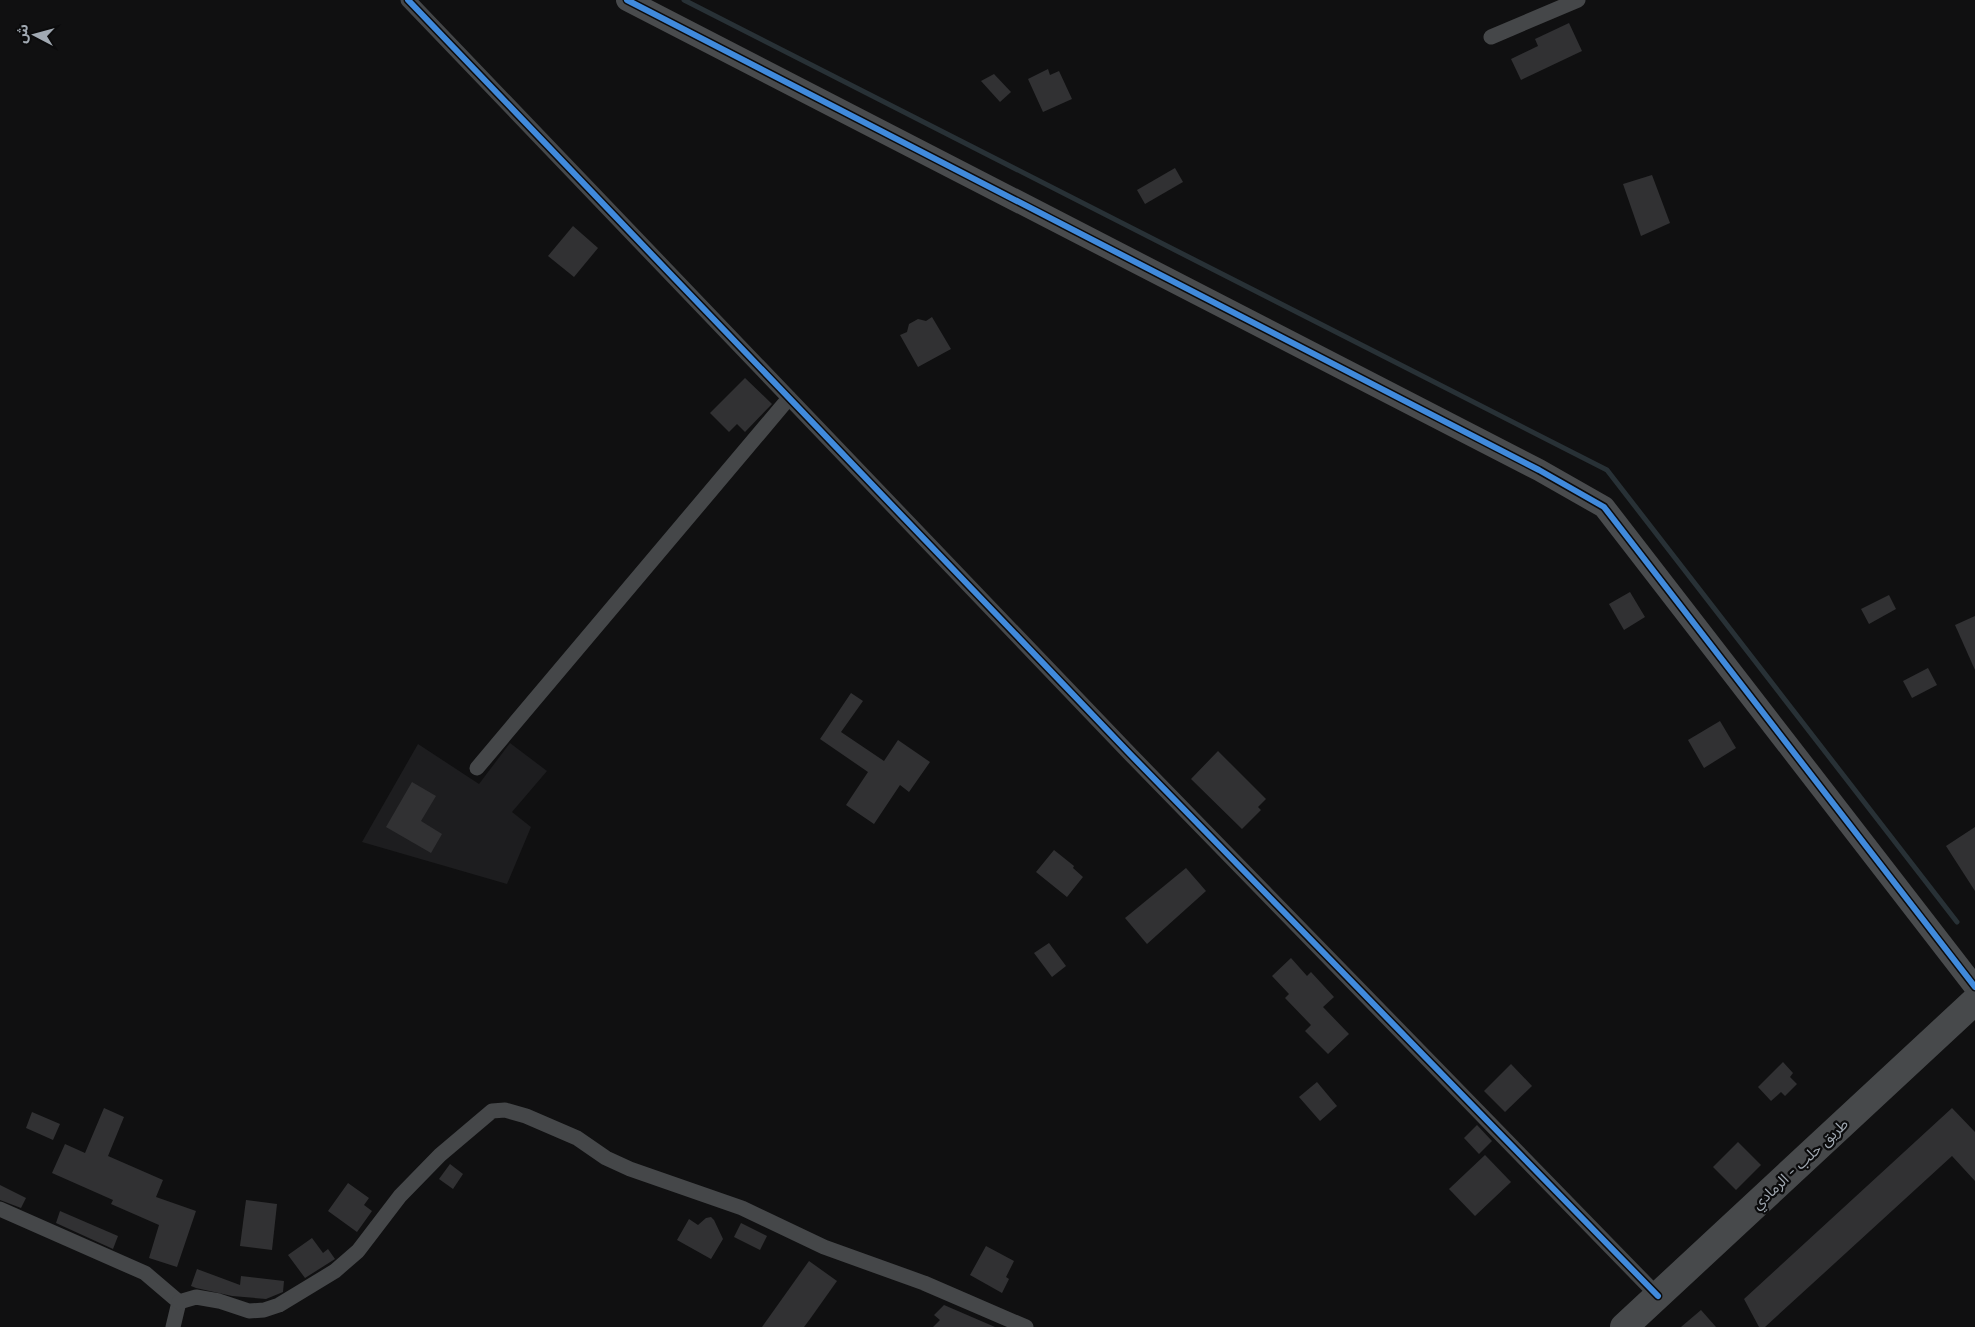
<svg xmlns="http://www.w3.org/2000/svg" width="1975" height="1327" font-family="Inter,'Noto Sans Arabic',sans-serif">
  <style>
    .built { fill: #1d1d1f }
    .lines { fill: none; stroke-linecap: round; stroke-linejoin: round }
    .stream { stroke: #283136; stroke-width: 5 }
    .building { fill: #313133 }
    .street { stroke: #454749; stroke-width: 15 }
    .secondary { stroke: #494b4d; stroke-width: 22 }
    .highway { stroke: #47494b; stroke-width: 28 }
    .cycleway-casing { stroke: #0b0b0c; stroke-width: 9 }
    .cycleway { stroke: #408adc; stroke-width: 6 }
    .labels { text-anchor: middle; stroke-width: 4.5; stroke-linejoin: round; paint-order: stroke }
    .street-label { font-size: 15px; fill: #a1a9b2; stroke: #0b0b0c }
  </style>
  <rect width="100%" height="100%" fill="#101011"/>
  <path class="built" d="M510,743l37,28 -35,41 19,15 -24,57 -145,-42 56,-98 61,40z"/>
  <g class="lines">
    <path class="stream" d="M684,0l923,470 350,452"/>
  </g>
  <g class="building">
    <path d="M1569,23l13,28 -61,29 -10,-21 27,-13 -3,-7z"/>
    <path d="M1048,69l2,6 9,-4 13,28 -29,13 -15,-33z"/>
    <path d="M994,74l17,18 -11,10 -19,-21z"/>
    <path d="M1175,168l8,14 -38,22 -8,-14z"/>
    <path d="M1652,175l18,48 -29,13 -18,-52z"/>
    <path d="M573,226l25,22 -24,29 -26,-21z"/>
    <path d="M932,317l19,32 -33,18 -18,-32 7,-3 2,-8 9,-5 8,2z"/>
    <path d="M745,378l27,26 -27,28 -8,-8 -8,8 -19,-19z"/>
    <path d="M1630,592l15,25 -21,13 -15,-26z"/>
    <path d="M1889,595l7,14 -27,15 -8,-15z"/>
    <path d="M1975,616v54l-20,-45z"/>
    <path d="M1928,668l9,17 -25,13 -9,-17z"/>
    <path d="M851,693l12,8 -22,31 43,29 14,-21 32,22 -21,30 -9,-7 -26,39 -28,-19 22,-33 -48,-33z"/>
    <path d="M1720,721l16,27 -32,20 -16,-28z"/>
    <path d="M1218,751l48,48 -8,8 3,3 -19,19 -51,-50z"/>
    <path d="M412,782l24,14 -15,25 21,13 -11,19 -45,-26z"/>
    <path d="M1975,827v64l-29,-45z"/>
    <path d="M1054,850l20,16 -1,2 10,9 -16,20 -31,-25z"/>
    <path d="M1186,868l20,23 -59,53 -22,-26z"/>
    <path d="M1049,943l17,23 -14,11 -18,-24z"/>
    <path d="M1291,958l16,18 4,-4 23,25 -11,10 26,27 -21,20 -23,-23 6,-6 -26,-27 4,-4 -17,-18z"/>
    <path d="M1783,1062l10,11 -3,4 7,7 -12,12 -4,-4 -10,9 -13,-14z"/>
    <path d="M1511,1064l21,22 -27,26 -21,-21z"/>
    <path d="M1317,1082l20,24 -17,15 -21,-24z"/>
    <path d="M104,1108l20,9 -16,39 55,24 -7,17 40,14 -19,56 -28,-9 10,-33 -48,-21 2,-4 -61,-27 13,-29 20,9z"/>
    <path d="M1952,1108l23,24v49l-23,-25 -187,171h-6l-15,-28z"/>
    <path d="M32,1112l28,12 -7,16 -27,-12z"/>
    <path d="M1477,1125l15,16 -13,13 -15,-16z"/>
    <path d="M1738,1142l23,23 -25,25 -23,-23z"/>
    <path d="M1485,1155l26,27 -36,34 -26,-27z"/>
    <path d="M450,1164l13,10 -10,15 -14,-10z"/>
    <path d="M348,1183l21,15 -5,7 8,6 -15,21 -29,-21z"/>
    <path d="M0,1185l26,13 -5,10 -21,-8z"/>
    <path d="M246,1200l31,4 -5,46 -32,-4z"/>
    <path d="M60,1211l58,25 -5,13 -57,-26z"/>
    <path d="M711,1217l3,3 9,19 -12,20 -34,-19 12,-21 9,6 8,-7z"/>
    <path d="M741,1223l26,13 -7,14 -26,-13z"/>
    <path d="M312,1238l11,15 5,-4 7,10 -30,19 -17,-23z"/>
    <path d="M986,1246l28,15 -8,16 3,2 -7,14 -32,-18z"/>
    <path d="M809,1261l28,20 -27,38 -6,8h-42z"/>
    <path d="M197,1269l43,16 1,-9 43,5 -1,11 -17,7 -34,-3 -36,-8 -5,-2z"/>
    <path d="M944,1305l51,22h-62l7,-7 -6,-5z"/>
    <path d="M1701,1310l15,17h-35z"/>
  </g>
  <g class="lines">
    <g class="street">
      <path d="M408,0l723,755 527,541"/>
      <path d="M1491,37l87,-37"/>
      <path d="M477,768l312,-370"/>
      <path d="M0,1209l145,64 34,29 -6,25"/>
      <path d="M179,1302l17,-5 23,4 30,10 15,-1 15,-5 56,-34 23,-20 42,-55 40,-41 52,-44 13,-1 21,6 51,22 29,20 24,11 112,39 82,39 100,36 102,44"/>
    </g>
    <path class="secondary" d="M627,0l912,470 65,37 371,480"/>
    <path class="highway" d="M1624,1327l351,-326"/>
    <defs>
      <g id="cycleway">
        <path d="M408,0l723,755 527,541"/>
        <path d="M627,0l912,470 65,37 371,480"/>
      </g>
    </defs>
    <use href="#cycleway" class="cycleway-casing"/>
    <use href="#cycleway" class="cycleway"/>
  </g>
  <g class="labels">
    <g class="street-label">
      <text transform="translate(1800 1164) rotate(-43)" y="5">طريق حلب - الرمادي</text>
    </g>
  </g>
  <g transform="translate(35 35) rotate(276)" stroke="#0b0b0c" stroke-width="4" paint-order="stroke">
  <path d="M0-4L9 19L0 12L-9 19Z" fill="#a1a9b2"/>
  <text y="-8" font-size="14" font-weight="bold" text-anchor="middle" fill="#a1a9b2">ش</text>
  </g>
</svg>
